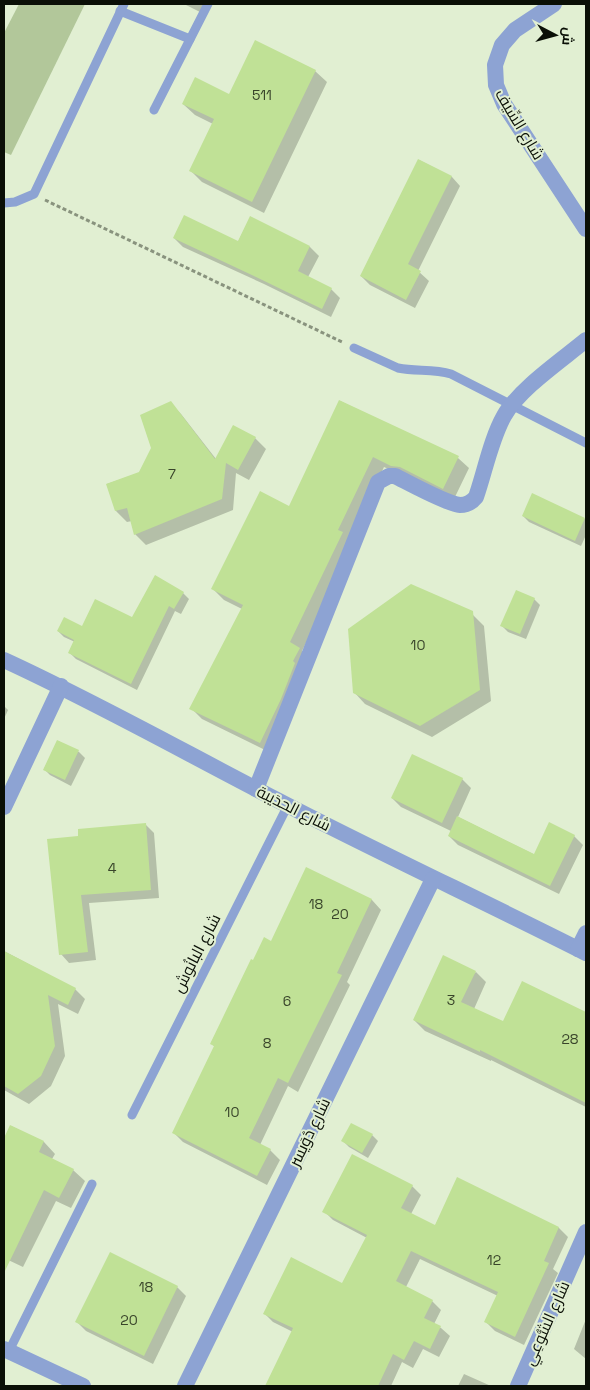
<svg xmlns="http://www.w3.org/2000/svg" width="590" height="1390" font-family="'Space Grotesk',Cairo,sans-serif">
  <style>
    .green { fill: #b2c79a }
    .shadow { fill: #0003 }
    .building { fill: #c0e196 }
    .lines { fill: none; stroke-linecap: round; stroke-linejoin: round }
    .path { stroke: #89937e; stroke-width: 3; stroke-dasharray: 4 2.5; stroke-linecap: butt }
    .service { stroke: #8da3d3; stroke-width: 9 }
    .minor { stroke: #8da3d3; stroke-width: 16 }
    .labels { text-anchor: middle; stroke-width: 4; stroke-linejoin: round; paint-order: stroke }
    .number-label { font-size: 14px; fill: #38442a }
    .street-label { font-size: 16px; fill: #0a0f06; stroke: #e1efd2 }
  </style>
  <rect width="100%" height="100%" fill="#e1efd2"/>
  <path class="green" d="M19,4h66l-74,151 -7,-3v-119z"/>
  <g class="shadow">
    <path d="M184,4h23l-5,9z"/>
    <path d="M315,71l12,11 -63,131 -62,-31 -11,-11 22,-47 -18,-9 -12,-11 47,-8z"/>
    <path d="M419,160l33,17 8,9 -42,85 11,10 -14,27 -45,-23 -9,-9z"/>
    <path d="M250,218l60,29 9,9 -11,21 23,12 9,9 -9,19 -67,-33 -81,-37 -9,-9 64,4z"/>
    <path d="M340,401l118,57 11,10 -15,31 -70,-32 -35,73 5,4 -52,107 8,8 -39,94 -69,-34 -11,-11 51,-99 -18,-9 -11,-11 77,-82z"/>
    <path d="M170,403l11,11 35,45 39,-21 11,11 -17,31 -13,-7 -3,37 -87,35 -11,-11 -3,-13 -5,1 -11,-11 -9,-27 32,-11 13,-25z"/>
    <path d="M523,516l62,3 1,1v15l-5,11 -52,-24z"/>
    <path d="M183,593l6,6 -8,15 -6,-3 -38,79 -61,-31 -6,-6 5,-11 -11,-5 -6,-6 75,-13z"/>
    <path d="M534,599l6,6 -14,34 -18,-7 -6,-6z"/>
    <path d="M469,611l15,15 7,75 -59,36 -67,-33 -11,-12z"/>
    <path d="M4,706l4,4 -4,9z"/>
    <path d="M58,741l21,11 6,6 -14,28 -21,-11 -6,-6z"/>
    <path d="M412,756l50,23 9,9 -13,29 77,38 39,-19 9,9 -24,49 -101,-49 -9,-9 2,-5 -50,-24 -9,-9z"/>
    <path d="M146,825l8,8 5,65 -70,5 7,57 -27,3 -8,-9 19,-117z"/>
    <path d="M307,869l65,31 9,10 -34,72 3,3 -52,107 -10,-6 -28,59 10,5 10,10 -13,25 -84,-43 -9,-9 41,-86 -4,-4 42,-81 19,-20z"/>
    <path d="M4,951l71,38 10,10 -7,15 -20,-10 7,52 -14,30 -22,18 -25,-14z"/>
    <path d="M476,972l10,10 -12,27 29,14 20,-40 63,31v93l-95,-47v1l-66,-30 -11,-11z"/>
    <path d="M11,1126l33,16 11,12 -3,5 21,11 12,11 -14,27 -15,-7 -33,66 -19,-9v-117z"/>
    <path d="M372,1135l6,6 -10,17 -19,-11 -6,-6z"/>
    <path d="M458,1179l101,49 9,9 -15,32 5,4 -34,72 -29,-14 -9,-9 12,-26 -78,-37 -14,28 26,14 9,9 -7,14 7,4 9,8 -11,21 -16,-8 -10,19 -11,-6 -11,24h-124l26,-54 -20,-10 -9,-9 79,-29 24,-46 -34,-18 -9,-9 88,-25 9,9 -10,19 24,12z"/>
    <path d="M177,1287l9,9 -33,68 -67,-33 -9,-9z"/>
    <path d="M586,1319v40l-12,-10z"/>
    <path d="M464,1374l27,12h-33z"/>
  </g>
  <g class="building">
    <path d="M255,40l61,30 -64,132 -63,-31 25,-52 -32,-15 13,-27 34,17z"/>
    <path d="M418,159l34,17 -44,88 13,7 -15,29 -46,-24z"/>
    <path d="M184,215l54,26 12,-25 60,30 -12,25 34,17 -10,21 -68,-33 -81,-38z"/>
    <path d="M339,400l120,56 -16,33 -43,-22 -9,-1 -18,-9 -35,73 5,2 -53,110 10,6 -7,13 2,2 -14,36 -21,44 -71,-34 54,-104 -32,-16 49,-98 29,15z"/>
    <path d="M171,401l44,58 18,-34 23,12 -18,33 -12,-7 -4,36 -88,36 -7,-27 -12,3 -9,-27 33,-12 12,-24 -11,-33z"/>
    <path d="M532,493l53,25 -10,23 -53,-25z"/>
    <path d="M155,575l29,17 -10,17 -5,-3 -38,78 -63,-31 6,-13 -17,-9 7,-14 18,9 13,-27 37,18z"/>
    <path d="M411,584l62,27 7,79 -60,36 -67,-33 -5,-64z"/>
    <path d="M516,590l19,8 -15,36 -20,-8z"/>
    <path d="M57,740l22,10 -14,30 -22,-10z"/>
    <path d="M412,754l51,24 -21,45 -51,-25z"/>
    <path d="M457,816l77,38 15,-32 26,13 -25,51 -102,-50z"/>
    <path d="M146,823l5,67 -70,5 7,57 -29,3 -12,-116 31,-3v-7z"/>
    <path d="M306,867l66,32 -35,74 5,2 -54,108 -10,-5 -29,60 22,11 -14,27 -85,-43 42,-87 -4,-2 41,-85 2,1 11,-23 7,4z"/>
    <path d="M4,951l72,37 -8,17 -20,-10 7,51 -14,30 -23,18 -14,-8z"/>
    <path d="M443,955l33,16 -15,31 42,19 19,-40 64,31v91l-106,-53v2l-67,-32z"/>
    <path d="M351,1123l22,11 -11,19 -21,-12z"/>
    <path d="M10,1125l34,16 -5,11 35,17 -15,29 -15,-8 -40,83v-135z"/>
    <path d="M352,1154l61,31 -12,23 34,17 22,-48 102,50 -15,34 5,2 -34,74 -31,-15 14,-30 -87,-41 -15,30 37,19 -9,18 17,8 -11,23 -16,-8 -10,19 -11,-6 -15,32h-113l28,-58 -30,-14 28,-57 51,26 25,-48 -45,-23z"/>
    <path d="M110,1252l68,34 -34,70 -69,-34z"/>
  </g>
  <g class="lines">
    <path class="path" d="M45,200l297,142"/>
    <g class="service">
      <path d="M120,11l70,28"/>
      <path d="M154,110l54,-106"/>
      <path d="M4,203l11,-1 19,-8 90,-190"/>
      <path d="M354,348l44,20c18,4 35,0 53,6l135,69"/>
      <path d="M132,1115l156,-310"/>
      <path d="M9,1351l83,-167"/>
    </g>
    <g class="minor">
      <path d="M554,4l-39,26 -13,15 -7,20 1,20 8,19 82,125"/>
      <path d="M4,660c96,44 189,97 283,145 99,51 200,98 299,148"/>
      <path d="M256,789l122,-307 11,-6h6c14,7 52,28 65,29 7,0 12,-3 16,-8 9,-26 15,-58 28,-81 15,-27 58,-56 82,-76"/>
      <path d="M4,807l57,-121"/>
      <path d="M578,949l8,-16"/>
      <path d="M4,1349l79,37"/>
      <path d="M185,1386l248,-507"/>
      <path d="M518,1386l68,-154"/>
    </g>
  </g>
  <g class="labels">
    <g class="number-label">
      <text x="262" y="100">511</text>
      <text x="172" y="479">7</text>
      <text x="418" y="650">10</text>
      <text x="112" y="873">4</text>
      <text x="316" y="909">18</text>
      <text x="340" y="919">20</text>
      <text x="451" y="1005">3</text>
      <text x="287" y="1006">6</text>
      <text x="570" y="1044">28</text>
      <text x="267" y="1048">8</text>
      <text x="232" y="1117">10</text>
      <text x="494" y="1265">12</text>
      <text x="146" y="1292">18</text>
      <text x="129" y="1325">20</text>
    </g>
    <g class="street-label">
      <text transform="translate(520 124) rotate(59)" y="6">شارع السِّيف</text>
      <text transform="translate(294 808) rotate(27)" y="6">شارع الحدَيبة</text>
      <text transform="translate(196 953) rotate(-63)" y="6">شارع البانُوش</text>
      <text transform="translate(309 1132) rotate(-64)" y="6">شارع دُوَيسر</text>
      <text transform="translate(546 1323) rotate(-66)" y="6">شارع الشُّوعِي</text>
    </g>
  </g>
  <rect width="590" height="1390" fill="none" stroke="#0a0f06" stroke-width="10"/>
  <g transform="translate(555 35) rotate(96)" stroke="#e1efd2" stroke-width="4" paint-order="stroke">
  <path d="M0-4L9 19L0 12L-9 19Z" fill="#0a0f06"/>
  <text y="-8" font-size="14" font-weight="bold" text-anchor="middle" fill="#0a0f06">ش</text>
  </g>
</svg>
